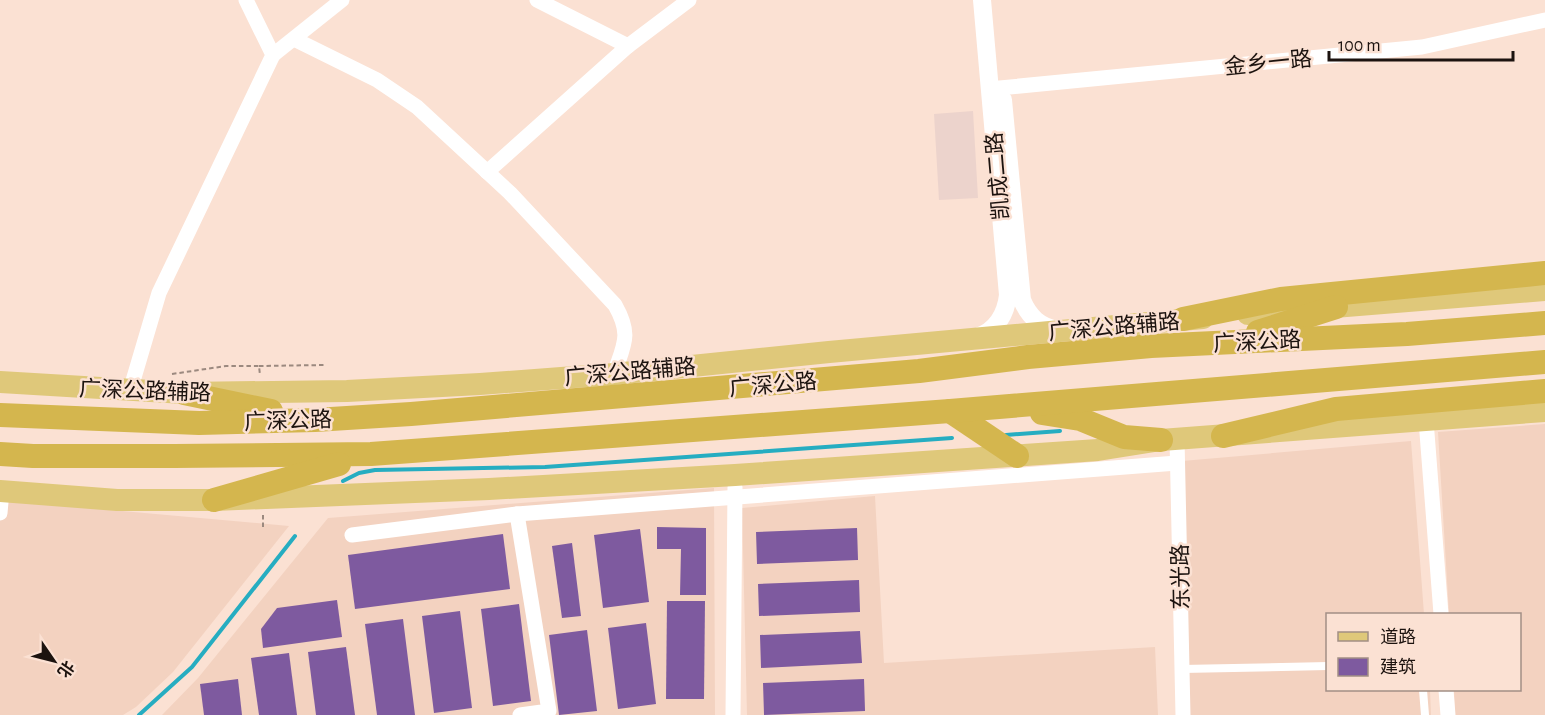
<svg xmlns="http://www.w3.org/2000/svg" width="1545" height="715" font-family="'Alegreya Sans','Noto Sans SC',sans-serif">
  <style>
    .built { fill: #f3d2c0 }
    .medical { fill: #ecd3cc }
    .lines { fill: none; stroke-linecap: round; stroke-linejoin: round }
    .stream { stroke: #26adc1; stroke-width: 4 }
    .building { fill: #7e5a9f }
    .path { stroke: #9b897f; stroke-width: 2; stroke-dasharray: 4.5 3; stroke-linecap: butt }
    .service { stroke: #fff; stroke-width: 8 }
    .minor { stroke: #fff; stroke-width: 15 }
    .tertiary { stroke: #fff; stroke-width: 18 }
    .primary { stroke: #dfc87a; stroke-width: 22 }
    .trunk { stroke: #d4b64e; stroke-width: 24 }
    .labels { text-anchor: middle; stroke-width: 5; stroke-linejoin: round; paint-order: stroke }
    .street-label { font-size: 22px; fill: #1c130f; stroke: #fbe1d3 }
  </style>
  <rect width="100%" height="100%" fill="#fbe1d3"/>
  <g class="built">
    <path d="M1545,424v291h-90l-1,-25h66v-76h-71l-11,-182z"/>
    <path d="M1411,441l13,173h-96v76h102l1,25h-245l-4,-254z"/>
    <path d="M714,488l1,227h-553l36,-37 130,-160z"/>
    <path d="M875,496l9,167 271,-16 3,68h-411l-5,-207z"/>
    <path d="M0,500l289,26 -116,146 -37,35 -13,8h-123z"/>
  </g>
  <path class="medical" d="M973,111l5,87 -39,2 -5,-86z"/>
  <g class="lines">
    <g class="stream">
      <path d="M1006,435l54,-4"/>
      <path d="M343,481l16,-8 16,-3 170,-3 407,-29"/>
      <path d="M139,715l53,-48 103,-131"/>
    </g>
  </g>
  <g class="building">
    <path d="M657,527l49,1v67h-26l1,-46h-24z"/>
    <path d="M857,528l1,32 -101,4 -1,-32z"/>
    <path d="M640,529l9,73 -46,6 -9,-73z"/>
    <path d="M503,534l7,55 -155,20 -7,-54z"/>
    <path d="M572,543l9,73 -19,2 -10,-72z"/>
    <path d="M859,580l1,32 -101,4 -1,-32z"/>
    <path d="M337,600l5,37 -79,11 -2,-19 16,-21z"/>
    <path d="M667,601h38l-1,98h-38z"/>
    <path d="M519,604l12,97 -38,5 -12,-97z"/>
    <path d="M460,611l12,97 -38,5 -12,-97z"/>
    <path d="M403,619l12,96h-38l-12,-91z"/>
    <path d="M646,623l10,81 -38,5 -10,-81z"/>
    <path d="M587,630l10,81 -38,4 -10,-80z"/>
    <path d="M860,631l2,32 -101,5 -1,-33z"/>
    <path d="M346,647l9,68h-39l-8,-63z"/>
    <path d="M289,653l8,62h-38l-8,-57z"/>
    <path d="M238,679l4,36h-38l-4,-31z"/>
    <path d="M864,679l1,32 -101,4 -1,-32z"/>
  </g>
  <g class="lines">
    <g class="path">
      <path d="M259,366l66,-1"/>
      <path d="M172,374l54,-8h33l1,9"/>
      <path d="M263,515v12"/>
    </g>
    <g class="service">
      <path d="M1182,669l146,-3"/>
      <path d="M1423,690l2,25"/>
    </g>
    <g class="minor">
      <path d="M537,0l91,46"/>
      <path d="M294,39l83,41 40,27 93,86 105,112c17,30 9,39 -1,69"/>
      <path d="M273,55l69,-55"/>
      <path d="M989,89l433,-42 123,-27"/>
      <path d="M487,172l141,-126 61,-46"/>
      <path d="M130,391l29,-98 114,-238 -27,-55"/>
      <path d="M1426,420l15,194"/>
      <path d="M1177,439l6,276"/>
      <path d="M0,513l2,-22"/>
      <path d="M517,514l32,197 -29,4"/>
      <path d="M352,535l165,-21 660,-51"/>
      <path d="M1446,690l2,25"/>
      <path d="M733,715l2,-228"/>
    </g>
    <g class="tertiary">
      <path d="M1003,100l19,200c7,17 18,27 36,30"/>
      <path d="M977,337c19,-6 29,-23 31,-42l-26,-295"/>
    </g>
    <g class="primary">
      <path d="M1248,314l297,-24"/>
      <path d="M0,382l184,11 163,-2 133,-7 134,-10 215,-22 374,-34"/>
      <path d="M0,491l117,9h97l275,-11 246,-14 363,-25 63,-10 384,-29"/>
    </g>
    <g class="trunk">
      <path d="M1183,319l98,-20 264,-26"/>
      <path d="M1258,332l78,-25"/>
      <path d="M184,393l87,18"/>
      <path d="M950,411l67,45"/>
      <path d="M1042,413l38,6 44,18 37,3"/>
      <path d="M0,415l199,8 116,-3 96,-6 508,-43 109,-14 123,-11 256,-12 138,-11"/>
      <path d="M1223,436l113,-27 209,-18"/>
      <path d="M0,454l33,2h141l197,-2 579,-43 595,-49"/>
      <path d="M214,500l125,-36"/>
    </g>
  </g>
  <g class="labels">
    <g class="street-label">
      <text transform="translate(1268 62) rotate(-6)" y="8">金乡一路</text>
      <text transform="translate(997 176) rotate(-95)" y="8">凯成二路</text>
      <text transform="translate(1114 326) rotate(-5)" y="8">广深公路辅路</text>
      <text transform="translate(1257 341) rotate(-3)" y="8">广深公路</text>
      <text transform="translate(630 371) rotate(-5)" y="8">广深公路辅路</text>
      <text transform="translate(773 384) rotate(-5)" y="8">广深公路</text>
      <text transform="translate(145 390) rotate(2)" y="8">广深公路辅路</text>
      <text transform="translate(288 420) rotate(-2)" y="8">广深公路</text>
      <text transform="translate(1180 577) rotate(-91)" y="8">东光路</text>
    </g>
  </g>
  <rect x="1326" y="613" width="195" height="78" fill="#fbe1d3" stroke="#a28f85" stroke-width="1.5"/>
  <rect x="1338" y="632" width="30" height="9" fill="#dfc87a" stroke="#a28f85" stroke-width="1.5"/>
  <text x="1380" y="643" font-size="18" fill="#1c130f">道路</text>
  <rect x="1338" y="658" width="30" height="18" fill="#7e5a9f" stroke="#a28f85" stroke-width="1.5"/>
  <text x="1380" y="673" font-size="18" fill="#1c130f">建筑</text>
  <g transform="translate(54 661) rotate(125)" stroke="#fbe1d3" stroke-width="4.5" paint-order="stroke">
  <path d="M0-4.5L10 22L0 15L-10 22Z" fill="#1c130f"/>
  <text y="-9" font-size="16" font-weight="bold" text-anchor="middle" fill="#1c130f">北</text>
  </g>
  <path d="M1329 51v9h184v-9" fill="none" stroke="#1c130f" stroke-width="3"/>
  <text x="1338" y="51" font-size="18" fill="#1c130f" stroke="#fbe1d3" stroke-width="4.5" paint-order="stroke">100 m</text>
</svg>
